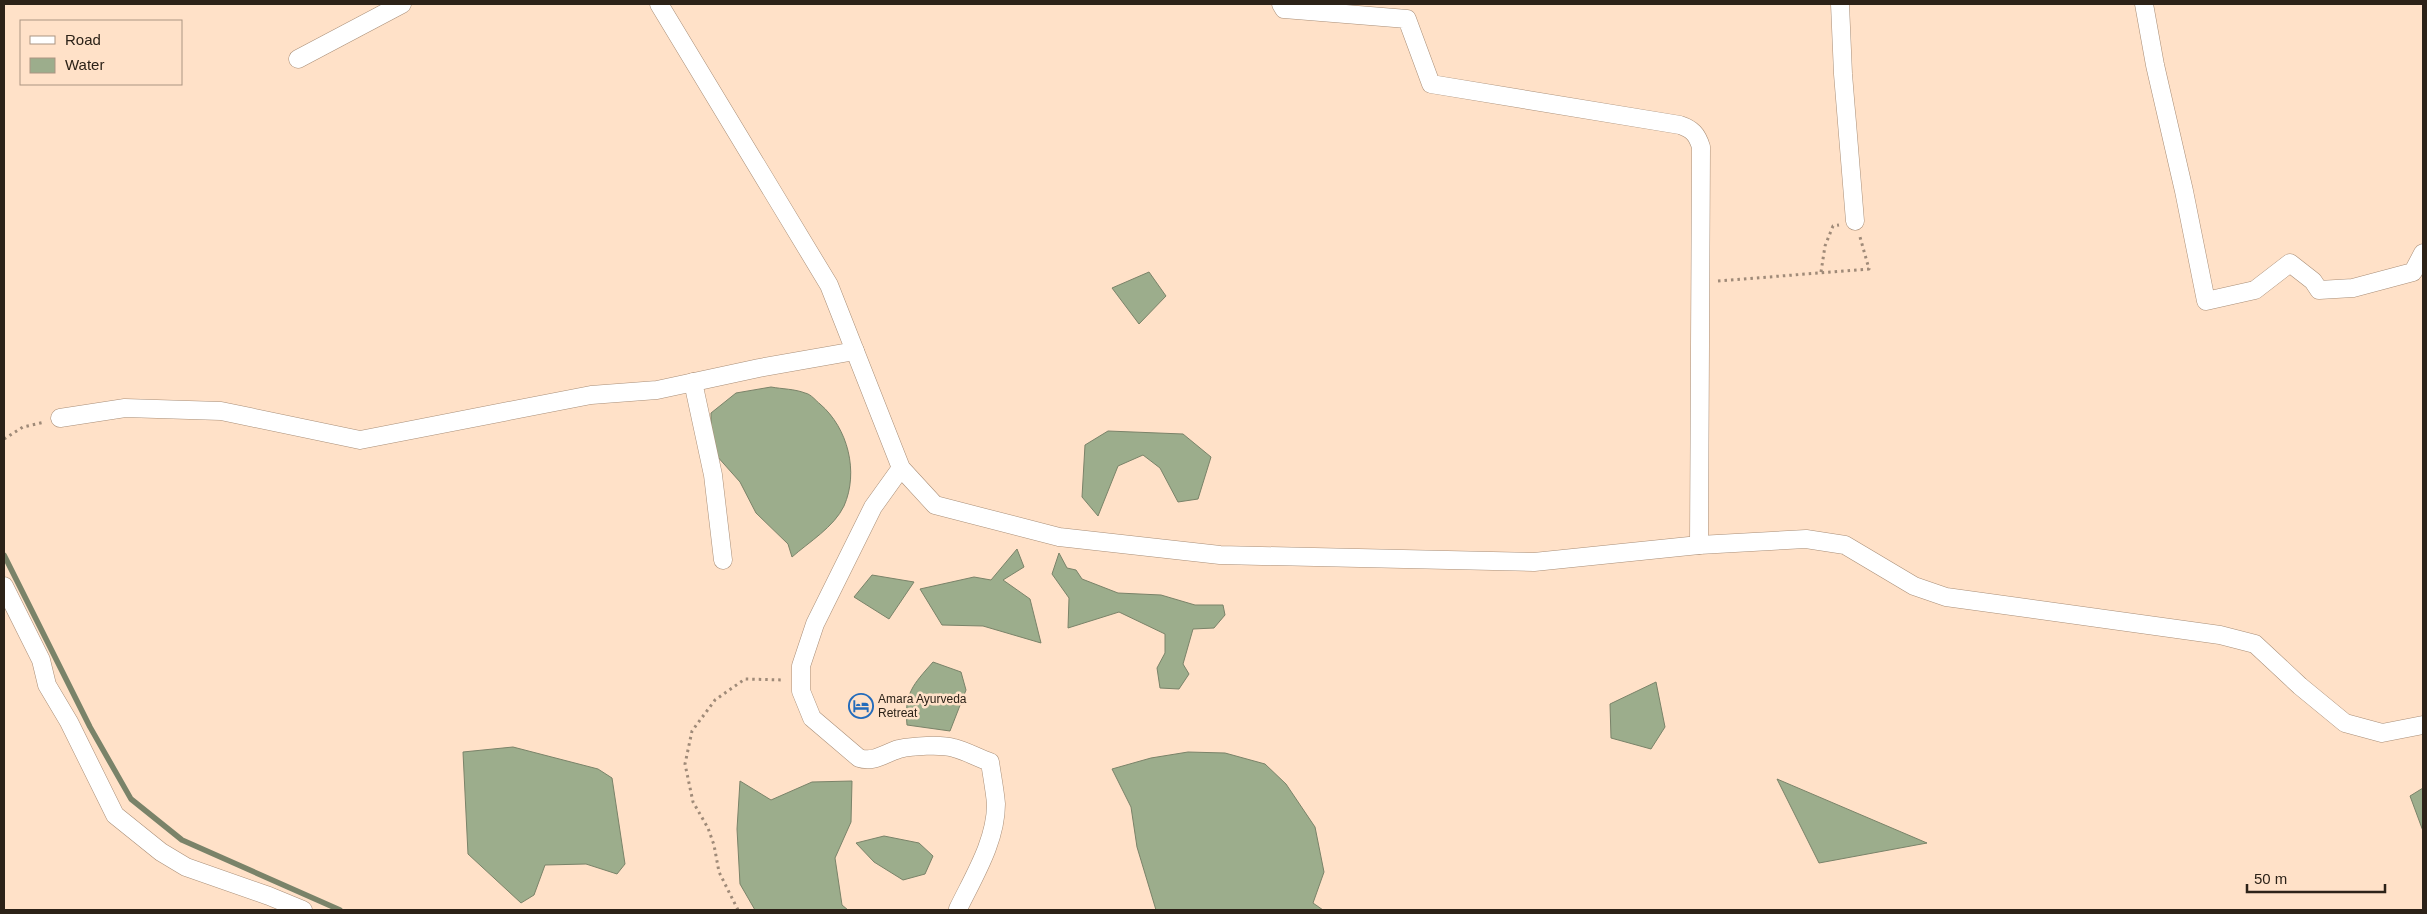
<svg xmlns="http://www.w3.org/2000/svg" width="2427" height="914" font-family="Arial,sans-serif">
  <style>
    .water { fill: #9cad8c; stroke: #7a8369 }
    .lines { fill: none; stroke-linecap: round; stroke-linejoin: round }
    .stream { stroke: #7a8369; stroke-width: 5.5 }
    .minor-casing { stroke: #a98e77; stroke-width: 19 }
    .path { stroke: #9f8a78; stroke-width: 3; stroke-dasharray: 2.5 4; stroke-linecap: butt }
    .minor { stroke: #fff; stroke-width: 18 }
    .labels { text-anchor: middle; stroke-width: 5; stroke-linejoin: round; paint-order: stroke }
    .poi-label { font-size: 12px; fill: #2c2218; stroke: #ffe1c8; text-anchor: start }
  </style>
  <rect width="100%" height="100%" fill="#ffe1c8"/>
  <g class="water">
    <path d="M1149,272l17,24 -27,28 -27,-36z"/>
    <path d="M771,387c11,2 24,2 34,6 6,1 11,8 15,11 28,24 39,68 24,102 -10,21 -35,36 -52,51l-4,-13 -32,-31 -16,-31 -24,-27 -5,-24v-18l25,-20z"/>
    <path d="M1108,431l75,3 28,23 -13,42 -20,3 -18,-34 -17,-13 -25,11 -20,50 -16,-19 3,-52z"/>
    <path d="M1017,549l7,18 -21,13 27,19 11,44 -58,-17 -41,-1 -22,-36 54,-12 17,3z"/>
    <path d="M1059,553l8,15 9,2 6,9 36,14 43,2 34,10h28l2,10 -11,13 -21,1 -10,35 6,10 -10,15 -19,-1 -3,-20 8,-15v-19l-46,-22 -51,16 1,-30 -17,-24z"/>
    <path d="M872,575l42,7 -25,37 -35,-22z"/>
    <path d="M933,662l28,10 5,18 -16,41 -43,-6c-3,-32 6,-40 26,-63z"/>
    <path d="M1656,682l9,45 -14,22 -40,-11 -1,-34z"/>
    <path d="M513,747l85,22 14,9 13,86 -8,10 -31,-10 -41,1 -11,30 -13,8 -53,-49 -5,-102z"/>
    <path d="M1188,752l37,1 40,11 21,20 29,43 9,45 -11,31 10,7h-167l-19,-63 -6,-40 -19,-38 39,-11z"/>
    <path d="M1777,779l150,64 -108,20z"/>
    <path d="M740,781l31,19 41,-18 40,-1 -1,41 -16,36 7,47 6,5h-93l-15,-26 -3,-55z"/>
    <path d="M2423,788v43l-13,-35z"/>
    <path d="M884,836l35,7 14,13 -8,18 -22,6 -29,-18 -18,-19z"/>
  </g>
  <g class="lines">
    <path class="stream" d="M4,555l86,172 41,72 51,41 158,70"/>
    <defs>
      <g id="minor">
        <path d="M659,4l170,281 72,183 34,37 124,32 161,18 314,7 165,-17 107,-6 39,6 69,41 32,11 274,38 35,9 45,42 45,37 37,10 41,-8"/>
        <path d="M1281,4l3,5 123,10 24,65 249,41c12,4 17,9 21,22l-2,398"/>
        <path d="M1840,4l3,70 12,147"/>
        <path d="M2144,4l11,61 29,126 22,110 49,-11 35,-27 23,18 6,9 34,-2 60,-16 10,-19"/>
        <path d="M298,59l104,-55"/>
        <path d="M693,382l20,93 10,85"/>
        <path d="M60,418l65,-10 96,3 139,29 231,-45 66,-5 102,-22 96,-17"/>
        <path d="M901,468l-28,39 -58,117 -14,42v25l11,27 47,40c15,5 26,-5 40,-9 13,-3 42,-5 55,-1 12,3 24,10 36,14 2,14 5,29 6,42 0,37 -22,72 -38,105"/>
        <path d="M4,586l37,74 6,25 22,37 46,93 46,37 25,15 83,29 34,14"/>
      </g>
    </defs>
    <use href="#minor" class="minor-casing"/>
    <g class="path">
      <path d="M1821,272l4,-26 8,-20 6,-1"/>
      <path d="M1718,281l151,-12 -9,-32"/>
      <path d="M4,439l19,-12 22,-5"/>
      <path d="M738,910l-19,-38 -5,-27 -6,-17 -15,-26 -8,-38 7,-33 23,-31 30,-21 39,1"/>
    </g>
    <use href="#minor" class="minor"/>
  </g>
  <defs>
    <symbol id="hotel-ring" viewBox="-11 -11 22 22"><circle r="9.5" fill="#ffe1c8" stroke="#236bbb" stroke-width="1.5"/><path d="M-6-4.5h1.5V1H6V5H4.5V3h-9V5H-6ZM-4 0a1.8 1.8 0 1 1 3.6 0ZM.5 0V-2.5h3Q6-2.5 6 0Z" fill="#236bbb"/></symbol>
  </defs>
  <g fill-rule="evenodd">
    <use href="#hotel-ring" x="847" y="692" width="28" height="28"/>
  </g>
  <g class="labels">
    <g class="poi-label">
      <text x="878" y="703">Amara Ayurveda<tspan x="878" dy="14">Retreat</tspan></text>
    </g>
  </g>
  <rect width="2427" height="914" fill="none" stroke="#2c2218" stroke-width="10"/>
  <rect x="20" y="20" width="162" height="65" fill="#ffe1c8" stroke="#ab9582"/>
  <rect x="30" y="36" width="25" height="8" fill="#ffffff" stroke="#ab9582"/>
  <text x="65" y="45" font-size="15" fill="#2c2218">Road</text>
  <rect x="30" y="58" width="25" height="15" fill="#9cad8c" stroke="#ab9582"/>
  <text x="65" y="70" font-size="15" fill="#2c2218">Water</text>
  <path d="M2247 884v8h138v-8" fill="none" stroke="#2c2218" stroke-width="2.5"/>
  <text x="2254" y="884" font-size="15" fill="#2c2218" stroke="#ffe1c8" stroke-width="4" paint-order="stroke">50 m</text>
</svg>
